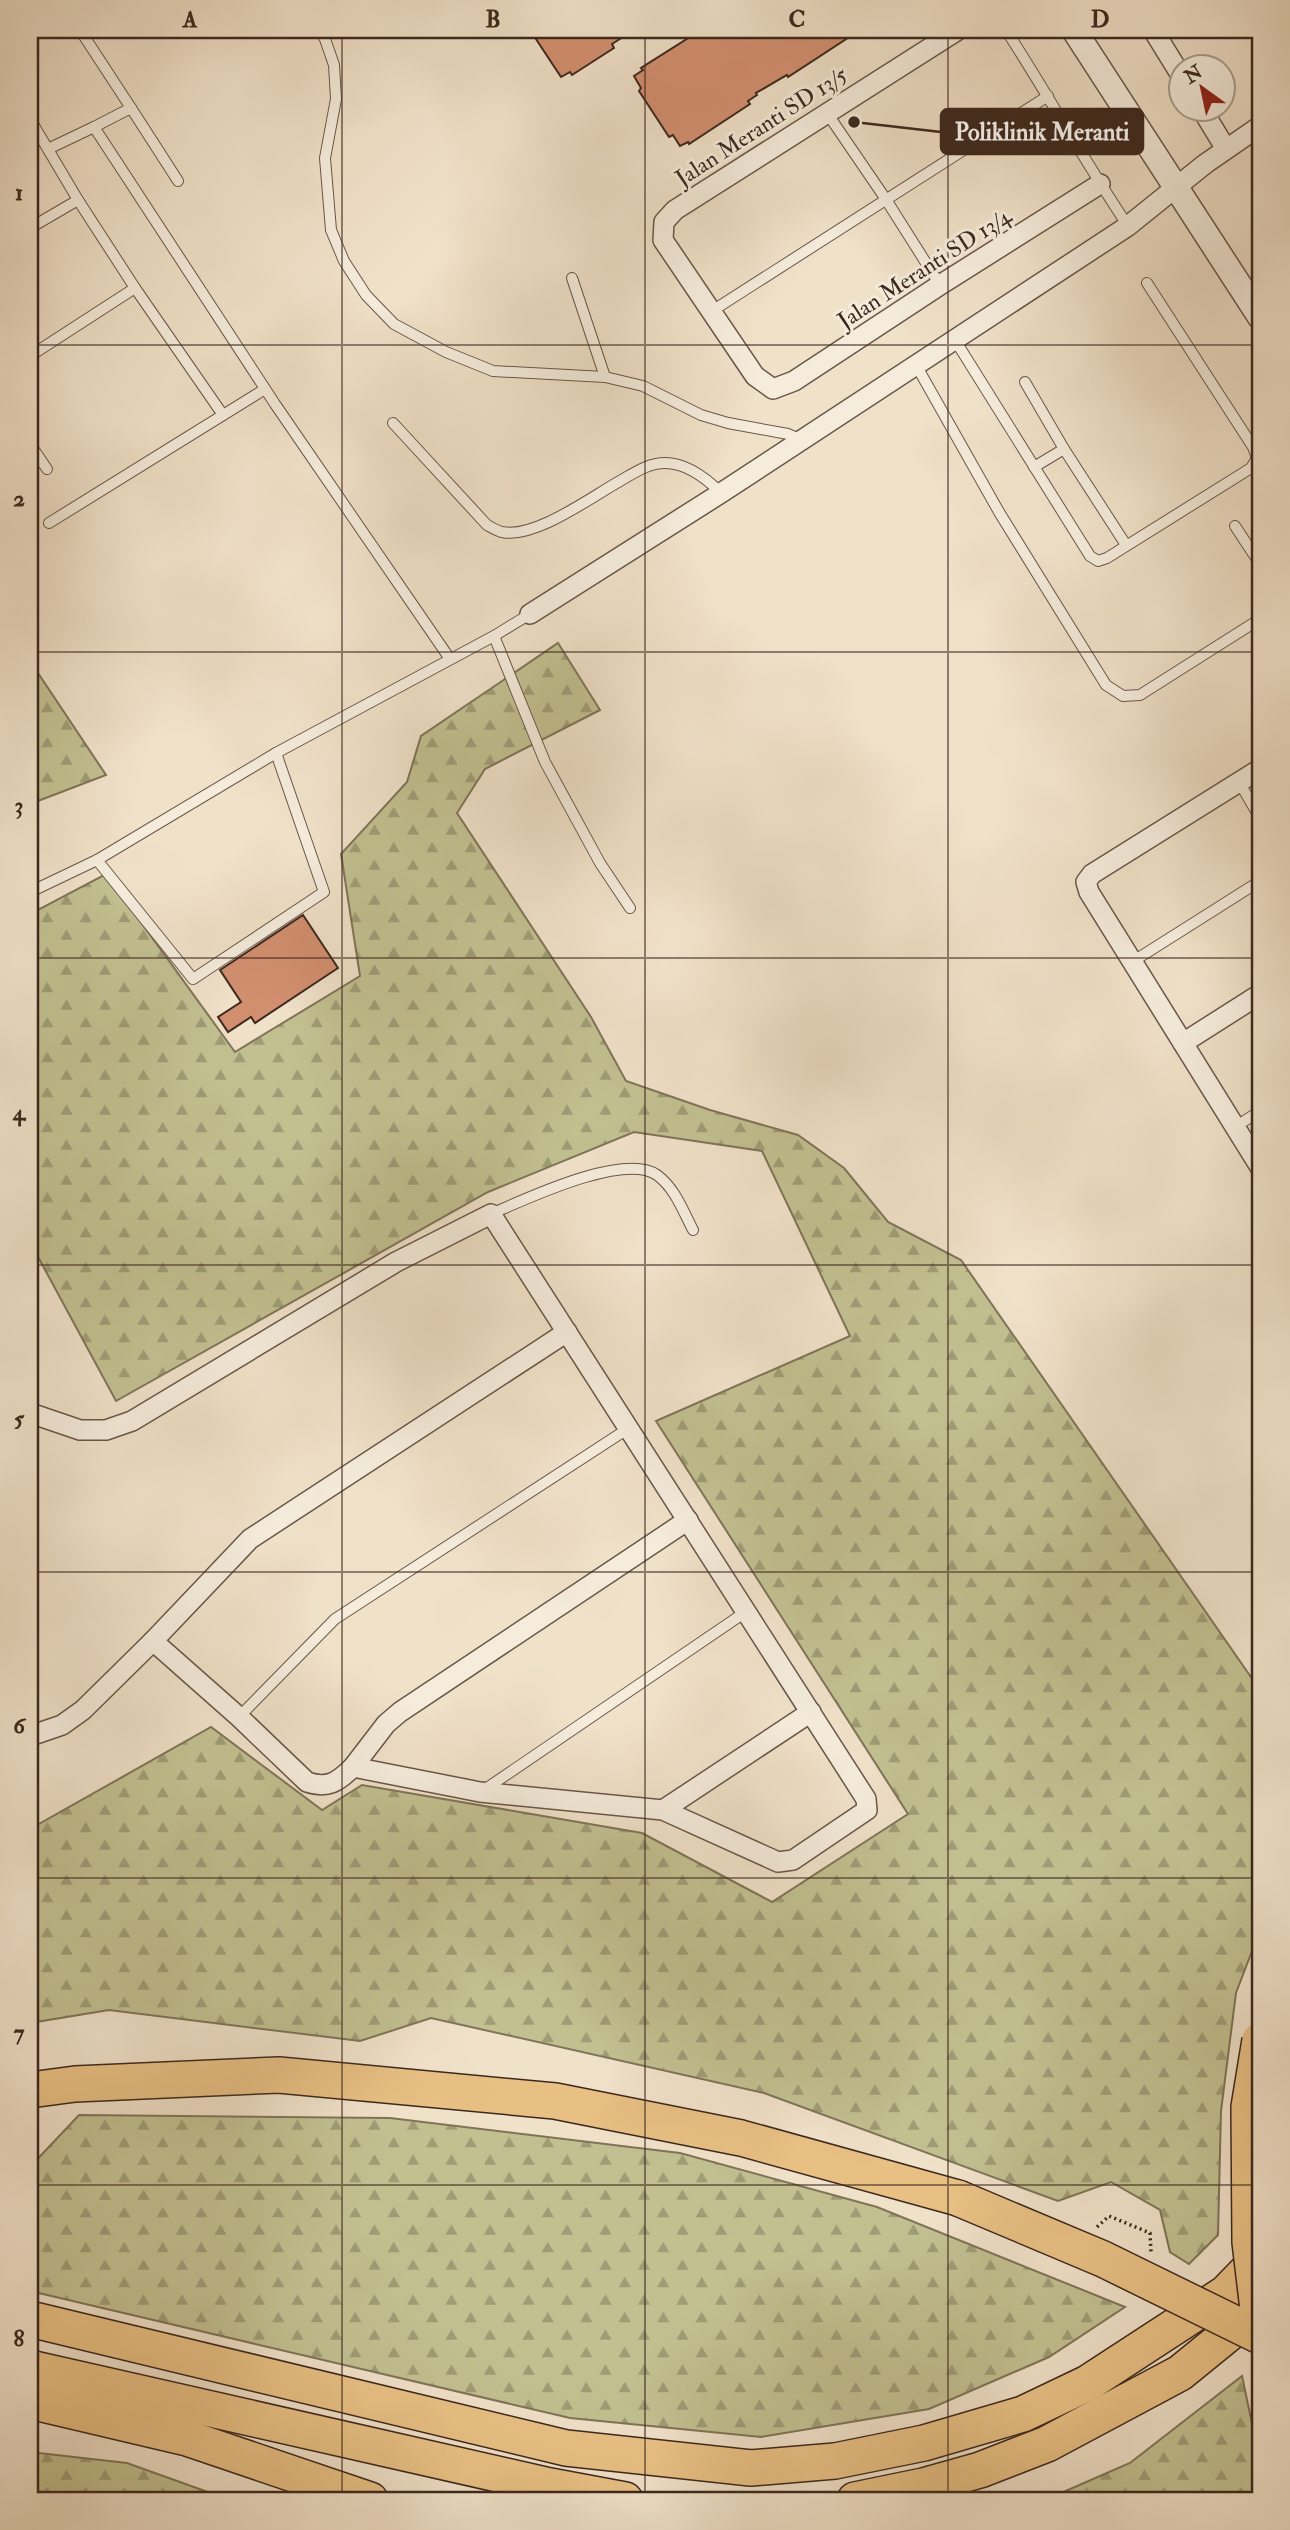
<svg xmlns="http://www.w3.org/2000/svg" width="1290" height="2530" font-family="'IM FELL Double Pica',serif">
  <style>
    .forest { fill: url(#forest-firs); stroke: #7f7458; stroke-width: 2 }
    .building { fill: #d28f70; stroke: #3c281e; stroke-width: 2 }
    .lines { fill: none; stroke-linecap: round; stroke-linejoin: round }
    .service-casing { stroke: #695649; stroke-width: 12 }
    .minor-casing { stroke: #695649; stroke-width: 22 }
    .tertiary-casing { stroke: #695649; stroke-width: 27 }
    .motorway-casing { stroke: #3c281e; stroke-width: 38 }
    .path { stroke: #3c281e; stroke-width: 3.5; stroke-dasharray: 2 3.5; stroke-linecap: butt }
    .service { stroke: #f5ecdc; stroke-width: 10 }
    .minor { stroke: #f5ecdc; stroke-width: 19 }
    .tertiary { stroke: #f5ecdc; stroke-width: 24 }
    .motorway { stroke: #e8c084; stroke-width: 35 }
    .motorway-bridge-casing { stroke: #3c281e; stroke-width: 38; stroke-linecap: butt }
    .motorway-bridge { stroke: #e8c084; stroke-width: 35 }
    .grid { fill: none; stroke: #3c281e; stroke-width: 2; stroke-opacity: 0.55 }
    .labels { text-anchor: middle; stroke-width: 6; stroke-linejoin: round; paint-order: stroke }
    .street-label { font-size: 23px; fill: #3c281e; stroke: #f5ecdc }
    .leader { fill: none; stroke: #3c281e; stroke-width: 2.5 }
    .callout-dot { fill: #3c281e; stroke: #f5ecdc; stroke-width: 2.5 }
    .callout { fill: #3c281e; stroke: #3c281e; stroke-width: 2.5 }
    .callout-label { font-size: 24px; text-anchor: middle; font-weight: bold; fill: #fff }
    .neatline { fill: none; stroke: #3c281e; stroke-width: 2.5 }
    .grid-label { font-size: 23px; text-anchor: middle; font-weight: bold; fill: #3c281e }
  </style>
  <defs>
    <pattern id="forest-firs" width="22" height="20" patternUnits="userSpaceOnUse" patternTransform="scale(1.75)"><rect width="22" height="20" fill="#c2c091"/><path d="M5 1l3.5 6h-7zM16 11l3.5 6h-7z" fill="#9f9c76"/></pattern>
  </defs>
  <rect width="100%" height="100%" fill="#f0e1c9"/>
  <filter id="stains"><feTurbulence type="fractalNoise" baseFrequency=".00286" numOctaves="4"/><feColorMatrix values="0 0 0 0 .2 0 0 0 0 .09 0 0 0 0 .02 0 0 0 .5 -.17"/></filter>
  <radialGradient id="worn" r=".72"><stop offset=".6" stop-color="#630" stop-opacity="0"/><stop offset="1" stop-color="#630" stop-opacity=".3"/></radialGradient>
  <g class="forest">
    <path d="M558,643l42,67 -115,59 -28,44 134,204 35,64 84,29 88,25 46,33 44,54 73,38 299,430v240l-24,63 -15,118 -3,124 -29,29 -19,-12 -10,-42 -49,-28 -53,19 -294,-108 -333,-75 -71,23 -251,-31 -79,13v-194l181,-102 111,83 40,-25 280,48 130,69 136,-88 -252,-393 194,-85 -88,-185 -128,-19 -146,60 -372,209 -86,-159v-328l76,-40 129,178 125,-76 -19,-122 66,-72 14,-46z"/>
    <path d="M30,661l76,114 -76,29z"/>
    <path d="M79,2115l311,3 290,35 197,54 248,100 -76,50 -120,52 -168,28 -191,-19 -540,-127v-124z"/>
    <path d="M1242,2376l18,85v39h-215l85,-37z"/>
    <path d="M30,2452l97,11 103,37h-200z"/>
  </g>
  <g class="building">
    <path d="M530,30h104l-22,14 2,4 -42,27 -2,-3 -9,5z"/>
    <path d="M701,30h159l-72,47 -1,-2 -31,18 1,2 -9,6 2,3 -61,40 -1,-2 -8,4 -7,-11 -4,2 -30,-46 2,-3 -7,-12 9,-6 -2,-2z"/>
    <path d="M303,915l35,53 -83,55 -4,-6 -23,15 -10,-15 23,-15 -21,-32z"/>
  </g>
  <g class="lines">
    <defs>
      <g id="service">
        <path d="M80,30l51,78 -37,19 181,277 175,255"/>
        <path d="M319,30l6,9 9,26 2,34 -11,59 6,72 13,31 22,34 28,29 52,28 47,19 112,6 38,9 58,29 27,8 60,11 14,6"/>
        <path d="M1006,30c42,65 79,132 122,196"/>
        <path d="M131,108l47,73"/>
        <path d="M827,113l58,85 55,87"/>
        <path d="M30,119l48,81"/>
        <path d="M48,149l46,-22"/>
        <path d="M30,228l48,-28 57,88"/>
        <path d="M572,278l33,99"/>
        <path d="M712,311l336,-215"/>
        <path d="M955,340l135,216 8,5 9,-3 144,-90 6,-10 -4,-11 -106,-164"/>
        <path d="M30,356l105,-68 88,127"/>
        <path d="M916,365l83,147 107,173 17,11 17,-1 120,-76"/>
        <path d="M1025,382l39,67 -30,18"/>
        <path d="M393,423l94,102c4,2 10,6 15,7 33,7 89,-35 118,-51 14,-8 28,-18 45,-18 22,0 41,15 56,30"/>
        <path d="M30,444l17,25"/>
        <path d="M1064,449l62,96"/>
        <path d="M49,523l216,-134"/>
        <path d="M1235,526l25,38"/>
        <path d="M494,636l51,126 55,101 30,45"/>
        <path d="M1239,782l21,36"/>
        <path d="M97,860l96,119 131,-87 -48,-139"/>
        <path d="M30,892l67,-32 179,-107 218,-117 36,-22"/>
        <path d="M1132,962l128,-81"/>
        <path d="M1235,1127l25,-16"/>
        <path d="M491,1214c35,-15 133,-62 166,-39 18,13 26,36 36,55"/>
        <path d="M239,1717l96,-98 294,-191"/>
        <path d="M484,1790l263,-179"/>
      </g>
      <g id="minor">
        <path d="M958,30l-283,180 -11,12 -1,18 92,136 18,13 21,-8 146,-96 160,-101"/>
        <path d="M1153,30l29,47"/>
        <path d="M1201,108l25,41"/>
        <path d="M530,614l191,-121 407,-267 77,-62 55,-38"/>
        <path d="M1260,769l-168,105 -6,8 3,10 171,275"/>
        <path d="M1183,1043l77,-49"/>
        <path d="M30,1413l50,17h26l26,-9 264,-159 95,-48 375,585 1,11 -74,50 -15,2 -115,-52 -183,-18 -127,-25c-15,15 -25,22 -46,15l-68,-65 -86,-76"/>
        <path d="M30,1736l32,-11 21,-15 70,-69 97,-102 317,-207"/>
        <path d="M353,1767l33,-43 14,-12 288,-192"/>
        <path d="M663,1810l148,-98"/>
      </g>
      <path id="tertiary" d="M1074,30l186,287"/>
      <g id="motorway">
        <path d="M30,2090l45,-6 204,-9 276,26 186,37 217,60"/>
        <path d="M30,2319l536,129 185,20 84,-7 89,-18 99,-29 65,-31 138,-90 34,-35"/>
        <path d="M30,2368l520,118 75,14"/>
        <path d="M30,2401l157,37 183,62"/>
        <path d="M855,2500l68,-14 57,-16 67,-26 133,-71 80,-65"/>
      </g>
    </defs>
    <use href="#service" class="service-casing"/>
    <use href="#minor" class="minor-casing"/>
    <use href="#tertiary" class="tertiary-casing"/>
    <use href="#motorway" class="motorway-casing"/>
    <path class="path" d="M1097,2227l12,-11 41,17 1,19"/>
    <use href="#service" class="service"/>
    <use href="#minor" class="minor"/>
    <use href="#tertiary" class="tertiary"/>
    <use href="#motorway" class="motorway"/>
    <defs>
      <g id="motorway-bridge">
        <path d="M1260,2040l-11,67 1,135 10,84"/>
        <path d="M958,2198l145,61 157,77"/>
      </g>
    </defs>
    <use href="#motorway-bridge" class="motorway-bridge-casing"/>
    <use href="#motorway-bridge" class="motorway-bridge"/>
  </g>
  <path class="grid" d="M342,30v2470M645,30v2470M948,30v2470M30,345h1230M30,652h1230M30,958h1230M30,1265h1230M30,1572h1230M30,1878h1230M30,2185h1230"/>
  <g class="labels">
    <g class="street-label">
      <text transform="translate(761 126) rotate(-33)" y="8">Jalan Meranti SD 13/5</text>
      <text transform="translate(924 268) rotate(-33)" y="8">Jalan Meranti SD 13/4</text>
    </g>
  </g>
  <path class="leader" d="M854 122L941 132"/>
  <circle class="callout-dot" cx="854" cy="122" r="7"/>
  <rect class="callout" x="941" y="109" width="202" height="45" rx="7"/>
  <g class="callout-label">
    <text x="1042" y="140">Poliklinik Meranti</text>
  </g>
  <rect width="1290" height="2530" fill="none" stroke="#f0e1c9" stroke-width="77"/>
  <g transform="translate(1202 88) rotate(327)"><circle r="33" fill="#f5ecdc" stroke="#ab9e90" stroke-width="2"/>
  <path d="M0-5L12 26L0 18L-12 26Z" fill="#8f2418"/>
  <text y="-10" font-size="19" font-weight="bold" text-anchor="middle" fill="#3c281e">N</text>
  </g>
  <rect x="38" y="38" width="1214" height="2454" class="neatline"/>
  <g class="grid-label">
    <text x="190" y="27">A</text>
    <text x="493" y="27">B</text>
    <text x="797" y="27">C</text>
    <text x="1100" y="27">D</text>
    <text x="19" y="200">1</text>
    <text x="19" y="506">2</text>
    <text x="19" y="813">3</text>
    <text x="19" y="1120">4</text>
    <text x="19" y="1426">5</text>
    <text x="19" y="1733">6</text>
    <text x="19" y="2040">7</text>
    <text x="19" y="2346">8</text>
  </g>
  <rect width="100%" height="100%" filter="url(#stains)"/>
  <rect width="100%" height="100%" fill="url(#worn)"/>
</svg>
